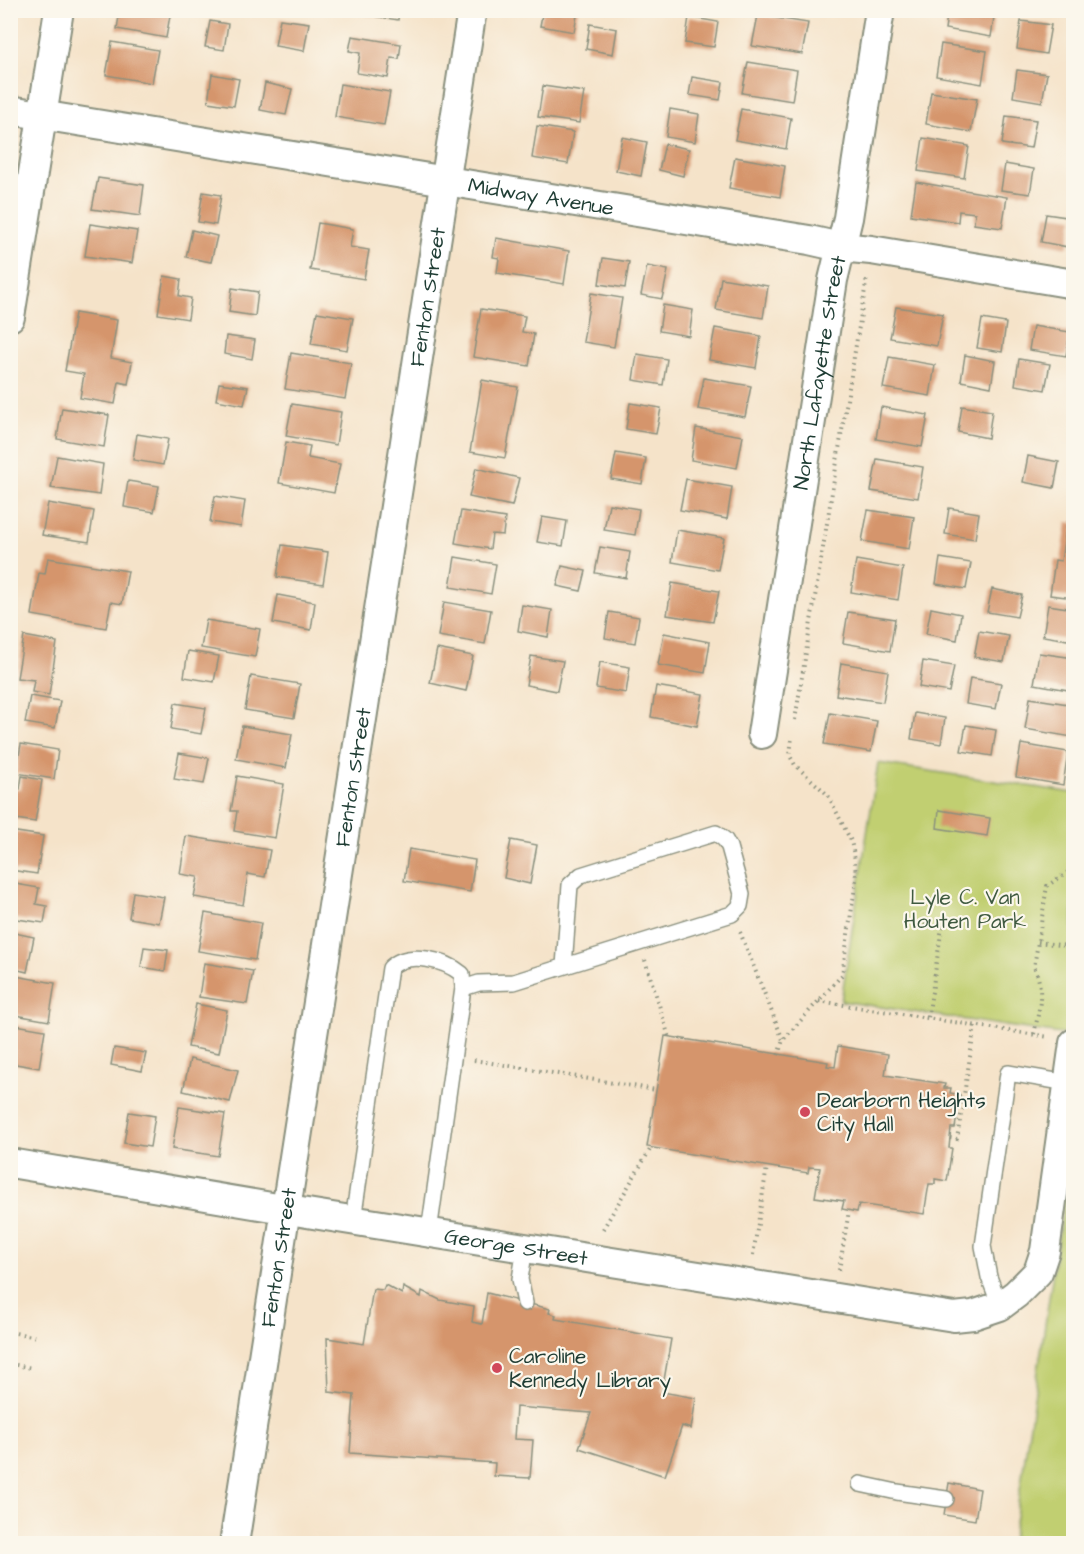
<svg xmlns="http://www.w3.org/2000/svg" width="1084" height="1554" font-family="'Architects Daughter',sans-serif">
  <style>
    .green { fill: #c1cf71; stroke: #708652; stroke-width: 1.5 }
    .building { fill: #d5956c }
    .lines { fill: none; stroke-linecap: round; stroke-linejoin: round }
    .lane-casing { stroke: #8a907e; stroke-width: 18 }
    .street-casing { stroke: #8a907e; stroke-width: 32 }
    .path { stroke: #8a907e; stroke-width: 4; stroke-dasharray: 1.5 4.5; stroke-linecap: butt }
    .lane { stroke: #fff; stroke-width: 15 }
    .street { stroke: #fff; stroke-width: 28 }
    .poi-dot { fill: #d1495b; stroke: #fbf7ec; stroke-width: 2 }
    .labels { text-anchor: middle; stroke-width: 4.5; stroke-linejoin: round; paint-order: stroke }
    .street-label { font-size: 21px; fill: #1f3d34; stroke: #fbf7ec }
    .park-label { font-size: 21px; fill: #3f5a40; stroke: #fbf7ec }
    .poi-label { font-size: 21px; fill: #1f3d34; stroke: #fbf7ec; text-anchor: start }
  </style>
  <rect width="100%" height="100%" fill="#fbf7ec"/>
  <filter id="ink" filterUnits="userSpaceOnUse"><feTurbulence type="fractalNoise" baseFrequency=".0167" numOctaves="2"/><feDisplacementMap in="SourceGraphic" scale="12" xChannelSelector="R" yChannelSelector="G"/><feConvolveMatrix kernelMatrix="1 2 1 2 8 2 1 2 1" color-interpolation-filters="sRGB"/></filter>
  <filter id="wash" filterUnits="userSpaceOnUse"><feTurbulence type="fractalNoise" baseFrequency=".008" numOctaves="4" result="noise"/><feDisplacementMap in="SourceGraphic" scale="24" xChannelSelector="R" yChannelSelector="G"/><feGaussianBlur stdDeviation="1.35" result="paint"/><feColorMatrix in="noise" values="0 0 0 0 0 0 0 0 0 0 0 0 0 0 0 0 0 1.4 0 .05"/><feComposite in="paint" operator="in"/></filter>
  <g filter="url(#wash)">
    <rect width="100%" height="100%" fill="#f5e3c9"/>
    <g class="green">
      <path d="M878,763l195,30v243l-232,-35z"/>
      <path d="M1073,1140v403h-61z"/>
    </g>
    <g id="blocks">
      <g class="building">
        <path d="M120,10h51l-5,28 -49,-9z"/>
        <path d="M360,10h39l-1,10 -39,-6z"/>
        <path d="M543,10h35l-4,22 -34,-6z"/>
        <path d="M948,10h47l-4,27 -46,-8z"/>
        <path d="M758,15l50,8 -6,31 -50,-8z"/>
        <path d="M689,17l29,5 -4,25 -29,-4z"/>
        <path d="M280,19l29,4 -5,28 -29,-5z"/>
        <path d="M210,21l18,3 -4,26 -19,-3z"/>
        <path d="M1021,21l30,4 -5,29 -29,-5z"/>
        <path d="M590,24l27,5 -4,25 -27,-5z"/>
        <path d="M352,36l49,8 -2,15 -8,-1 -3,20 -31,-5 3,-20 -11,-2z"/>
        <path d="M112,42l46,8 -6,33 -46,-8z"/>
        <path d="M941,44l46,7 -5,33 -46,-8z"/>
        <path d="M748,62l49,8 -5,31 -50,-8z"/>
        <path d="M1017,70l30,4 -5,28 -29,-5z"/>
        <path d="M212,74l27,5 -5,27 -26,-4z"/>
        <path d="M692,77l31,5 -3,18 -31,-5z"/>
        <path d="M265,83l27,6 -6,26 -26,-5z"/>
        <path d="M340,84l50,8 -6,33 -49,-8z"/>
        <path d="M543,86l41,6 -5,31 -41,-6z"/>
        <path d="M931,92l46,7 -6,33 -45,-8z"/>
        <path d="M670,109l29,5 -4,28 -29,-5z"/>
        <path d="M741,109l50,9 -5,31 -51,-9z"/>
        <path d="M1006,116l30,4 -5,28 -29,-4z"/>
        <path d="M537,126l36,6 -5,32 -36,-6z"/>
        <path d="M622,137l25,5 -6,34 -25,-5z"/>
        <path d="M923,138l46,8 -5,32 -46,-7z"/>
        <path d="M665,144l24,5 -6,27 -24,-6z"/>
        <path d="M735,157l50,9 -5,31 -51,-9z"/>
        <path d="M1005,164l29,5 -4,25 -29,-4z"/>
        <path d="M98,178l46,7 -4,31 -48,-7z"/>
        <path d="M916,182l91,15 -5,31 -28,-4 1,-11 -16,-2 -1,11 -47,-7z"/>
        <path d="M203,192l18,3 -5,30 -18,-3z"/>
        <path d="M1046,214l27,4 -5,29 -27,-5z"/>
        <path d="M318,223l35,6 -3,18 19,3 -5,29 -54,-9z"/>
        <path d="M90,224l47,7 -5,32 -47,-7z"/>
        <path d="M192,230l25,6 -6,26 -25,-5z"/>
        <path d="M496,238l73,13 -5,33 -67,-11 2,-15 -6,-1z"/>
        <path d="M603,258l26,4 -4,26 -26,-4z"/>
        <path d="M647,266l21,4 -6,29 -21,-4z"/>
        <path d="M164,276l17,3 -2,17 12,2 -3,21 -30,-5z"/>
        <path d="M721,278l47,8 -5,32 -47,-8z"/>
        <path d="M232,288l26,4 -3,24 -26,-4z"/>
        <path d="M591,293l31,5 -8,49 -31,-5z"/>
        <path d="M663,305l30,5 -4,26 -30,-5z"/>
        <path d="M896,307l47,7 -6,32 -47,-8z"/>
        <path d="M481,309l44,7 -3,16 12,2 -5,32 -56,-9z"/>
        <path d="M317,312l36,6 -6,32 -36,-6z"/>
        <path d="M75,313l42,7 -6,38 21,4 -4,22 -9,-2 -4,22 -35,-6 4,-24 -19,-3z"/>
        <path d="M982,319l24,4 -4,29 -25,-4z"/>
        <path d="M1033,326l37,6 -4,24 -37,-6z"/>
        <path d="M715,328l46,8 -5,32 -47,-8z"/>
        <path d="M226,336l29,4 -3,19 -28,-5z"/>
        <path d="M291,353l60,10 -6,36 -60,-10z"/>
        <path d="M637,354l30,5 -4,26 -30,-5z"/>
        <path d="M965,355l30,6 -4,26 -30,-6z"/>
        <path d="M889,357l46,8 -5,31 -47,-8z"/>
        <path d="M1019,359l31,5 -5,26 -30,-5z"/>
        <path d="M704,378l47,8 -6,31 -47,-8z"/>
        <path d="M482,380l36,7 -13,71 -35,-6z"/>
        <path d="M219,383l29,4 -4,18 -28,-5z"/>
        <path d="M630,403l31,5 -5,26 -30,-5z"/>
        <path d="M292,404l49,8 -5,33 -50,-9z"/>
        <path d="M962,406l30,5 -4,27 -30,-6z"/>
        <path d="M881,407l47,8 -6,32 -46,-8z"/>
        <path d="M62,408l47,7 -5,32 -47,-8z"/>
        <path d="M696,428l47,8 -6,32 -46,-8z"/>
        <path d="M137,434l31,5 -5,26 -30,-5z"/>
        <path d="M286,442l24,4 -2,12 32,6 -6,29 -55,-10z"/>
        <path d="M616,453l30,5 -4,26 -31,-5z"/>
        <path d="M57,456l46,8 -4,31 -48,-7z"/>
        <path d="M1028,456l31,6 -5,26 -31,-6z"/>
        <path d="M877,459l46,8 -5,31 -47,-7z"/>
        <path d="M476,468l43,10 -7,28 -43,-9z"/>
        <path d="M686,479l46,8 -5,32 -47,-9z"/>
        <path d="M128,481l31,5 -5,26 -30,-5z"/>
        <path d="M215,496l30,5 -4,26 -31,-5z"/>
        <path d="M48,503l46,8 -5,31 -47,-7z"/>
        <path d="M609,504l30,5 -4,26 -31,-5z"/>
        <path d="M949,508l30,5 -4,26 -30,-5z"/>
        <path d="M868,510l46,7 -5,32 -47,-8z"/>
        <path d="M461,511l44,7 -2,17 -11,-1 -2,15 -35,-6z"/>
        <path d="M542,517l25,4 -4,25 -26,-4z"/>
        <path d="M1067,522l7,1v75l-24,-3 5,-35 6,1z"/>
        <path d="M677,530l47,8 -6,32 -46,-8z"/>
        <path d="M282,545l46,7 -5,32 -46,-7z"/>
        <path d="M600,547l30,5 -4,26 -31,-5z"/>
        <path d="M455,557l41,7 -5,30 -41,-7z"/>
        <path d="M48,558l80,13 -6,33 -11,-2 -5,26 -74,-13 7,-42 6,1z"/>
        <path d="M940,558l31,5 -5,26 -30,-5z"/>
        <path d="M856,560l47,8 -5,32 -47,-8z"/>
        <path d="M562,566l24,5 -5,20 -24,-5z"/>
        <path d="M672,583l47,8 -6,31 -46,-7z"/>
        <path d="M992,589l30,6 -5,22 -30,-5z"/>
        <path d="M278,595l37,7 -4,28 -38,-7z"/>
        <path d="M444,602l47,8 -6,34 -47,-8z"/>
        <path d="M522,605l30,5 -4,27 -30,-6z"/>
        <path d="M1048,605l26,4v32l-31,-5z"/>
        <path d="M931,608l30,6 -4,26 -31,-6z"/>
        <path d="M609,612l30,5 -4,26 -30,-5z"/>
        <path d="M848,612l47,7 -5,32 -47,-8z"/>
        <path d="M206,620l54,9 -5,28 -54,-9z"/>
        <path d="M979,631l30,5 -5,26 -30,-5z"/>
        <path d="M664,633l46,9 -5,31 -47,-8z"/>
        <path d="M24,636l33,6 -8,53 -17,-3 2,-12 -17,-2z"/>
        <path d="M437,649l36,7 -7,35 -36,-8z"/>
        <path d="M188,651l31,5 -5,26 -30,-5z"/>
        <path d="M1039,653l35,5v33l-40,-7z"/>
        <path d="M531,656l32,5 -6,30 -31,-6z"/>
        <path d="M923,661l31,5 -5,26 -30,-5z"/>
        <path d="M600,662l30,5 -4,26 -30,-5z"/>
        <path d="M841,663l47,8 -5,31 -47,-7z"/>
        <path d="M251,676l49,8 -6,34 -49,-8z"/>
        <path d="M970,678l31,5 -5,26 -30,-5z"/>
        <path d="M656,686l47,8 -6,32 -46,-9z"/>
        <path d="M30,696l30,5 -5,27 -30,-5z"/>
        <path d="M1030,698l44,7v21l-2,11 -47,-8z"/>
        <path d="M175,703l31,5 -5,26 -30,-5z"/>
        <path d="M830,713l47,8 -6,31 -47,-8z"/>
        <path d="M915,713l30,5 -4,26 -30,-5z"/>
        <path d="M966,725l30,5 -4,26 -31,-5z"/>
        <path d="M242,726l50,8 -6,34 -50,-9z"/>
        <path d="M21,744l37,6 -4,29 -38,-6z"/>
        <path d="M1021,744l47,8 -5,33 -47,-8z"/>
        <path d="M179,753l30,5 -5,26 -30,-5z"/>
        <path d="M22,776l20,4 -7,42 -25,-4v-30l10,1z"/>
        <path d="M237,776l47,8 -9,54 -41,-7 3,-20h-6z"/>
        <path d="M939,810l51,8 -3,18 -50,-8z"/>
        <path d="M10,831l33,5 -6,38 -27,-4z"/>
        <path d="M186,836l84,14 -5,27 -17,-3 -5,31 -49,-8 4,-20 -18,-3z"/>
        <path d="M511,840l26,5 -7,39 -26,-6z"/>
        <path d="M409,849l66,11 -5,32 -66,-11z"/>
        <path d="M10,883l29,5 -3,16 11,2 -3,17 -34,-5z"/>
        <path d="M133,892l31,5 -5,26 -30,-5z"/>
        <path d="M205,913l56,10 -6,37 -57,-9z"/>
        <path d="M10,932l24,5 -7,35 -17,-4z"/>
        <path d="M144,947l24,3 -3,21 -24,-4z"/>
        <path d="M204,963l49,8 -6,33 -48,-7z"/>
        <path d="M10,975l45,8 -6,38 -39,-7z"/>
        <path d="M196,1004l31,6 -8,43 -31,-6z"/>
        <path d="M10,1024l35,6 -6,38 -29,-5z"/>
        <path d="M665,1036l163,26 -1,4 8,1 3,-21 50,8 -3,21 60,9 -1,4h7l-1,5 10,2 -5,33h-4l-2,20h3l-5,33 -12,-2v5h-6l-5,30 -65,-10 -2,8 -15,-3 2,-8 -29,-4 5,-29 -11,-1 -1,6 -161,-26z"/>
        <path d="M114,1048l32,5 -4,18 -31,-6z"/>
        <path d="M190,1059l48,11 -8,32 -47,-11z"/>
        <path d="M179,1107l46,7 -7,42 -46,-7z"/>
        <path d="M129,1112l26,4 -5,31 -26,-4z"/>
        <path d="M385,1285l17,9 1,-7 18,10 1,-6 18,9 34,6 -2,16 10,2 5,-31 63,16 -1,4 7,2 -1,4 116,20 -9,53 34,6 -5,31 -9,-3 -17,50 -86,-28 12,-35 -75,-6 -2,32 19,1 -3,38 -36,-2 1,-13 -145,-10 4,-58 -25,-3 -2,-54 37,6 9,-55 10,1z"/>
        <path d="M949,1483l31,6 -5,31 -31,-5z"/>
      </g>
    </g>
  </g>
  <g filter="url(#ink)">
    <use href="#blocks" fill-opacity="0" stroke="#8a907e" stroke-width="1.5"/>
    <g class="lines">
      <defs>
        <g id="lane">
          <path d="M463,988l16,-5 35,-1 218,-68 8,-8 2,-12 -13,-47 -4,-7 -9,-7 -135,42 -11,10 -6,81"/>
          <path d="M353,1220l37,-252c18,-18 55,-8 72,6l1,14 -34,244"/>
          <path d="M525,1248l-5,31 5,24"/>
          <path d="M1000,1306l-11,-29 -6,-31 25,-173 60,10"/>
          <path d="M860,1484l37,8 49,7"/>
        </g>
        <g id="street">
          <path id="s1" d="M10,110l799,130 31,7 31,3 203,34"/>
          <path d="M10,317l49,-307"/>
          <path id="s2" d="M762,734l71,-454 15,-62 32,-208"/>
          <path id="s3" d="M10,1163l297,50 647,104 19,-2 27,-9 16,-12 22,-22 7,-21 29,-208"/>
          <path id="s4" d="M234,1544l238,-1534"/>
        </g>
      </defs>
      <use href="#lane" class="lane-casing"/>
      <use href="#street" class="street-casing"/>
      <g class="path">
        <path d="M795,720l72,-443"/>
        <path d="M918,923l24,4 -14,91"/>
        <path d="M740,932l43,108"/>
        <path d="M1038,942l36,5"/>
        <path d="M645,960l24,77"/>
        <path d="M819,1001l230,36"/>
        <path d="M1034,1034c5,-24 11,-44 0,-67l13,-81 27,-18"/>
        <path d="M778,1055l5,-15 59,-65 14,-95 -1,-20 -4,-19 -23,-46 -33,-30 -5,-9 2,-20"/>
        <path d="M474,1060l182,30"/>
        <path d="M950,1138l7,1 18,-114"/>
        <path d="M603,1229l48,-81"/>
        <path d="M753,1255l14,-88"/>
        <path d="M839,1270l10,-59"/>
        <path d="M10,1332l27,5"/>
        <path d="M10,1364l22,4"/>
      </g>
      <use href="#lane" class="lane"/>
      <use href="#street" class="street"/>
    </g>
  </g>
  <g class="poi-dot">
    <circle cx="805" cy="1112" r="6"/>
    <circle cx="497" cy="1368" r="6"/>
  </g>
  <g class="labels">
    <g class="street-label">
      <text dy="7" stroke="none"><textPath href="#s1" startOffset="538">Midway Avenue</textPath></text>
      <text dy="7" stroke="none"><textPath href="#s4" startOffset="1262">Fenton Street</textPath></text>
      <text dy="7" stroke="none"><textPath href="#s2" startOffset="366">North Lafayette Street</textPath></text>
      <text dy="7" stroke="none"><textPath href="#s4" startOffset="776">Fenton Street</textPath></text>
      <text dy="7" stroke="none"><textPath href="#s3" startOffset="513">George Street</textPath></text>
      <text dy="7" stroke="none"><textPath href="#s4" startOffset="290">Fenton Street</textPath></text>
    </g>
    <g class="park-label">
      <text x="965" y="904">Lyle C. Van<tspan x="965" dy="24">Houten Park</tspan></text>
    </g>
    <g class="poi-label">
      <text x="817" y="1107">Dearborn Heights<tspan x="817" dy="24">City Hall</tspan></text>
      <text x="509" y="1363">Caroline<tspan x="509" dy="24">Kennedy Library</tspan></text>
    </g>
  </g>
  <rect width="1084" height="1554" fill="none" stroke="#fbf7ec" stroke-width="36"/>
</svg>
